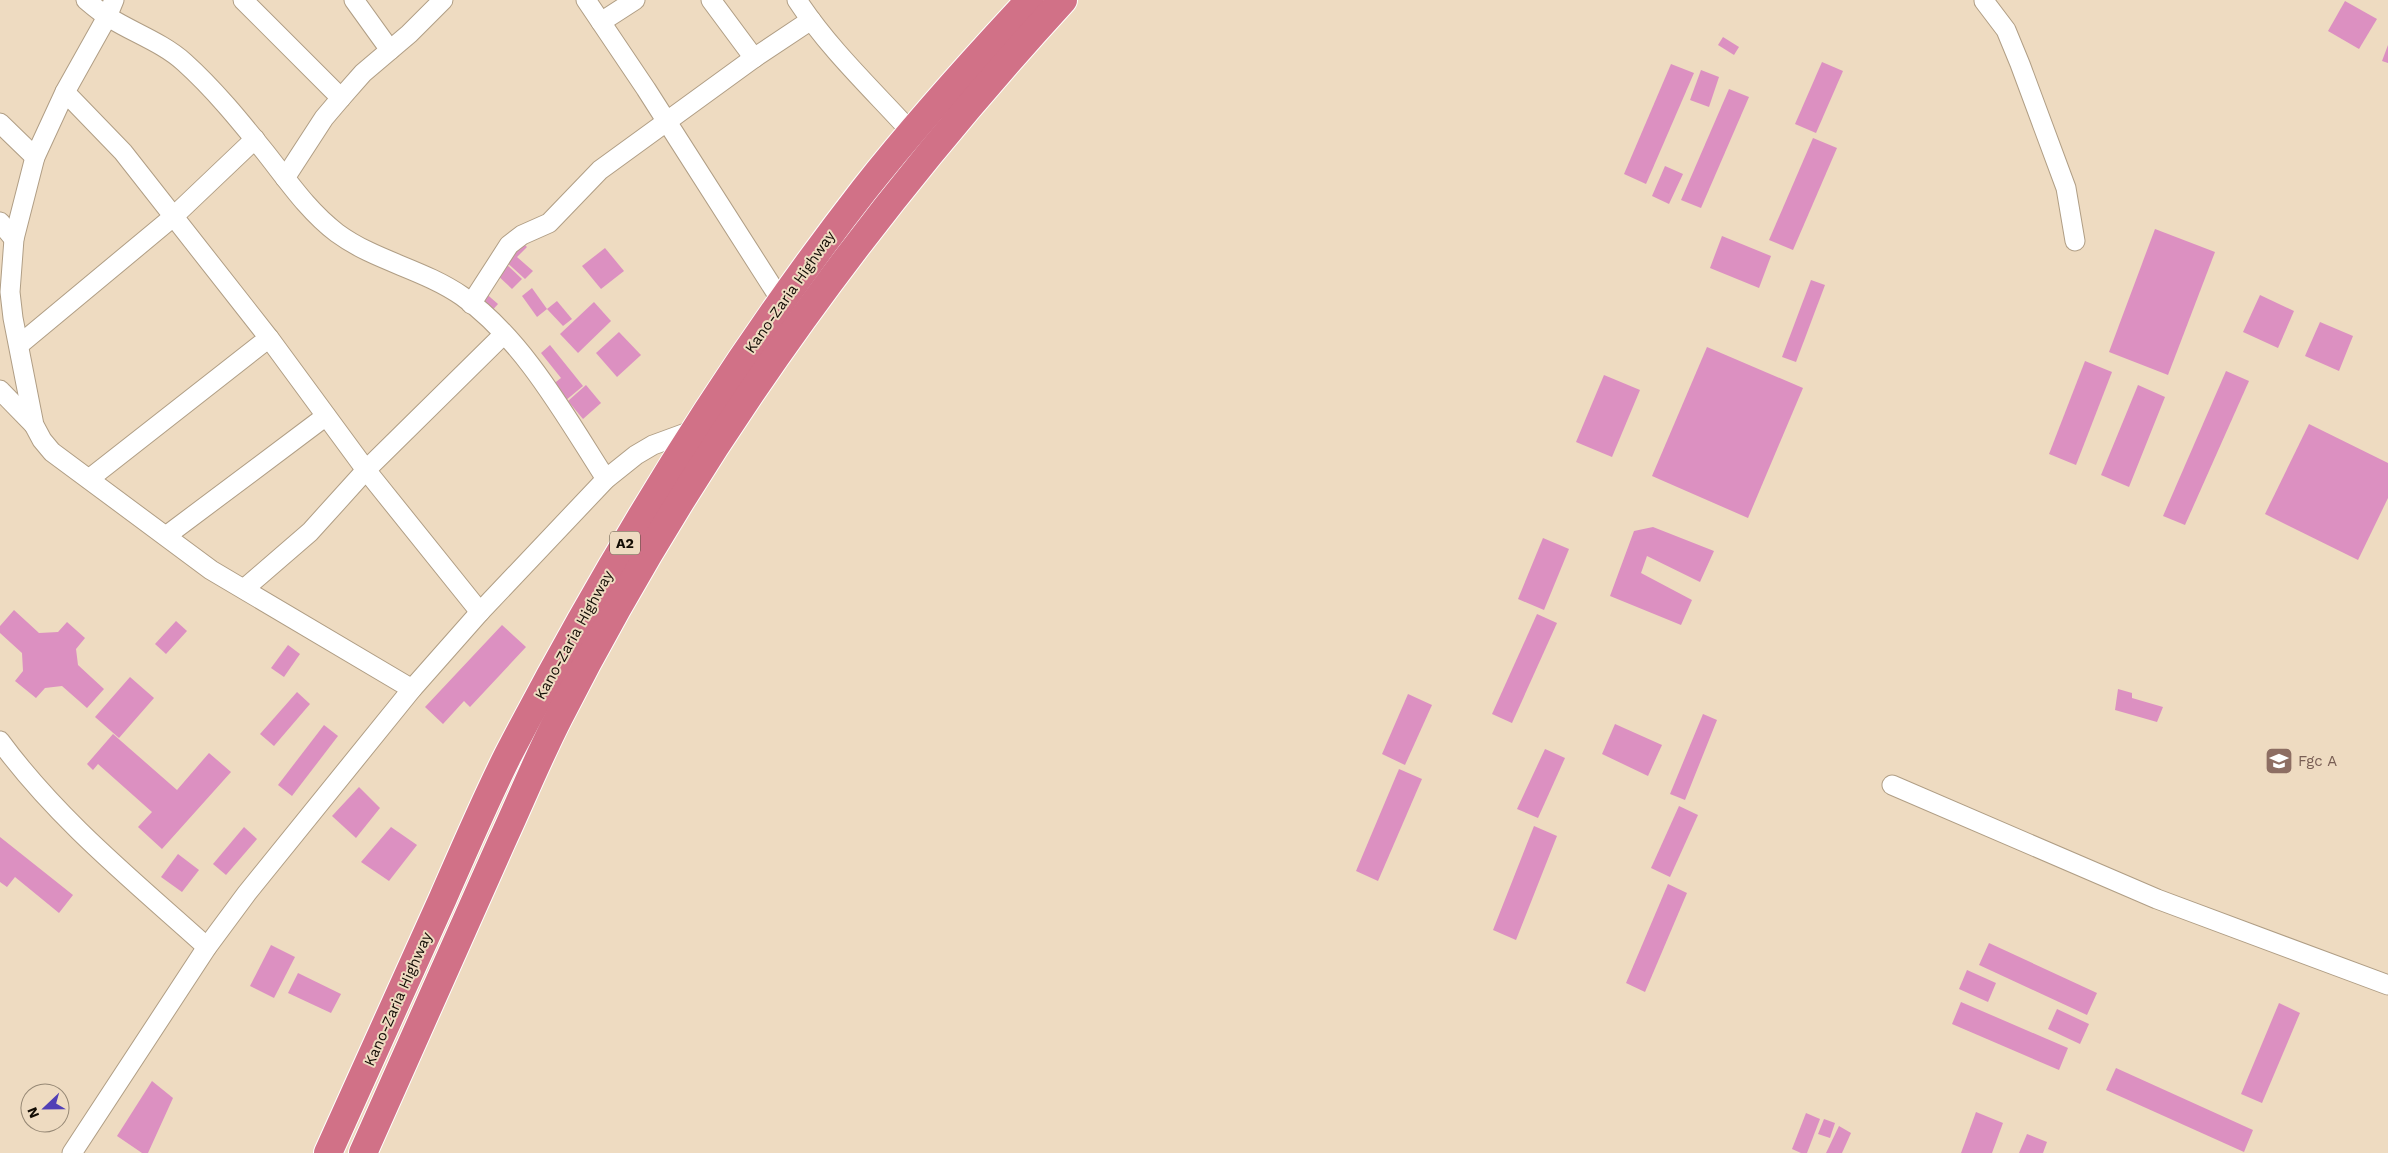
<svg xmlns="http://www.w3.org/2000/svg" width="2388" height="1153" font-family="'Work Sans',sans-serif">
  <style>
    .building { fill: #dc90c1 }
    .lines { fill: none; stroke-linecap: round; stroke-linejoin: round }
    .minor-casing { stroke: #b09e85; stroke-width: 21 }
    .highway-casing { stroke: #fff; stroke-width: 30 }
    .minor { stroke: #fff; stroke-width: 19 }
    .highway { stroke: #d17187; stroke-width: 28 }
    .labels { text-anchor: middle; stroke-width: 4; stroke-linejoin: round; paint-order: stroke }
    .shield { fill: #eedbc1; stroke: #544a3d; stroke-width: 1 }
    .shield-label { font-size: 14px; font-weight: bold; fill: #120c04 }
    .street-label { font-size: 15px; fill: #120c04; stroke: #eedbc1 }
    .education-label { font-size: 15px; fill: #785e54; stroke: #eedbc1; text-anchor: start }
  </style>
  <rect width="100%" height="100%" fill="#eedbc1"/>
  <g class="building">
    <path d="M2345,1l32,18 -18,30 -31,-18z"/>
    <path d="M1723,37l16,10 -5,8 -16,-10z"/>
    <path d="M2388,45v18l-6,-2z"/>
    <path d="M1822,62l21,9 -27,62 -21,-9z"/>
    <path d="M1671,64l23,9 -48,111 -22,-10z"/>
    <path d="M1701,70l18,7 -10,30 -19,-7z"/>
    <path d="M1729,89l20,8 -48,111 -20,-8z"/>
    <path d="M1813,138l24,10 -44,102 -24,-10z"/>
    <path d="M1665,166l18,8 -14,30 -17,-8z"/>
    <path d="M2155,229l60,23 -47,123 -59,-23z"/>
    <path d="M1722,236l49,20 -12,32 -49,-20z"/>
    <path d="M520,240l7,7 -10,10 16,14 -8,8 -22,-20z"/>
    <path d="M605,248l19,23 -23,18 -19,-23z"/>
    <path d="M505,263l17,16 -10,10 -17,-16z"/>
    <path d="M1811,280l14,5 -29,77 -14,-5z"/>
    <path d="M532,288l15,21 -10,8 -15,-21z"/>
    <path d="M483,291l15,13 -8,9 -15,-13z"/>
    <path d="M2260,295l34,16 -16,37 -35,-16z"/>
    <path d="M557,301l15,18 -9,7 -16,-17z"/>
    <path d="M594,302l17,19 -33,32 -18,-19z"/>
    <path d="M2320,322l33,14 -14,35 -34,-15z"/>
    <path d="M619,332l22,23 -24,22 -21,-24z"/>
    <path d="M550,345l33,41 -18,15 -13,-16 9,-7 -20,-25z"/>
    <path d="M1707,347l96,41 -55,130 -96,-42z"/>
    <path d="M2085,361l27,11 -36,93 -27,-11z"/>
    <path d="M2226,371l23,10 -64,144 -22,-9z"/>
    <path d="M1604,375l36,15 -28,67 -36,-15z"/>
    <path d="M586,385l15,18 -18,16 -15,-18z"/>
    <path d="M2138,385l27,12 -36,90 -28,-12z"/>
    <path d="M2309,424l79,39v35l-30,62 -93,-46z"/>
    <path d="M1653,527l61,24 -14,31 -53,-26 -6,17 51,27 -11,25 -71,-29 24,-65z"/>
    <path d="M1543,538l26,11 -25,61 -26,-11z"/>
    <path d="M14,610l25,23 19,-1 9,-10 18,16 -9,11 2,16 26,24 -17,19 -25,-22 -17,2 -9,10 -21,-17 8,-10 -1,-18 -22,-20v-7z"/>
    <path d="M1537,614l20,9 -45,100 -20,-9z"/>
    <path d="M176,621l11,10 -21,23 -11,-10z"/>
    <path d="M502,625l24,22 -56,60 -6,-6 -21,23 -18,-17z"/>
    <path d="M288,645l12,9 -16,23 -13,-9z"/>
    <path d="M130,677l24,21 -35,40 -24,-21z"/>
    <path d="M2118,689l14,4v5l31,9 -6,15 -42,-12z"/>
    <path d="M297,692l13,12 -36,42 -14,-12z"/>
    <path d="M1408,694l24,11 -27,60 -23,-11z"/>
    <path d="M1703,714l14,6 -32,80 -15,-6z"/>
    <path d="M1615,724l47,21 -14,31 -46,-22z"/>
    <path d="M324,725l14,11 -46,60 -14,-11z"/>
    <path d="M113,734l64,56 32,-37 22,19 -69,77 -24,-22 14,-15 -54,-48 -5,6 -6,-6z"/>
    <path d="M1545,749l20,9 -27,60 -21,-9z"/>
    <path d="M1399,769l23,10 -44,102 -22,-10z"/>
    <path d="M359,787l21,21 -24,30 -24,-22z"/>
    <path d="M1679,806l19,9 -28,62 -19,-9z"/>
    <path d="M1534,826l23,10 -41,104 -23,-10z"/>
    <path d="M244,827l13,12 -31,36 -13,-11z"/>
    <path d="M391,827l26,18 -28,36 -28,-19z"/>
    <path d="M0,837l73,58 -14,18 -44,-36 -8,10 -7,-5z"/>
    <path d="M178,854l21,16 -17,22 -21,-15z"/>
    <path d="M1668,884l19,9 -42,99 -19,-9z"/>
    <path d="M1989,943l108,50 -10,22 -108,-50z"/>
    <path d="M271,945l24,12 -21,41 -24,-12z"/>
    <path d="M1967,970l29,13 -8,19 -29,-13z"/>
    <path d="M298,973l43,21 -10,19 -43,-20z"/>
    <path d="M1961,1002l107,46 -9,22 -107,-46z"/>
    <path d="M2279,1003l21,10 -38,90 -21,-9z"/>
    <path d="M2057,1009l32,15 -9,20 -32,-15z"/>
    <path d="M2116,1068l137,62 -9,22 -138,-62z"/>
    <path d="M152,1081l21,17 -25,55h-6l-25,-17z"/>
    <path d="M1976,1112l27,11 -11,30h-31z"/>
    <path d="M1806,1113l14,6 -13,34h-6l-9,-4z"/>
    <path d="M1824,1119l11,4 -5,15 -12,-4z"/>
    <path d="M1839,1126l12,7 -9,20h-16z"/>
    <path d="M2027,1134l20,8 -4,11h-24z"/>
  </g>
  <g class="lines">
    <defs>
      <g id="minor">
        <path d="M86,0c7,6 15,13 24,18 24,15 53,25 74,44 30,27 56,59 81,90 23,29 43,59 72,81 38,28 86,36 125,63 61,43 104,121 144,183"/>
        <path d="M114,0l-7,17 -42,75 -30,65 -21,82 -4,53 3,26 21,107 8,15 10,12 159,118 201,119"/>
        <path d="M243,0l98,98"/>
        <path d="M354,0l36,50"/>
        <path d="M586,0l60,89 136,213"/>
        <path d="M711,0l43,58"/>
        <path d="M797,0c32,49 76,90 115,133"/>
        <path d="M1984,1l22,29 14,34 46,124 9,53"/>
        <path d="M601,22l34,-22"/>
        <path d="M65,92l58,60 146,186 97,132 114,142"/>
        <path d="M0,123l35,34"/>
        <path d="M285,178l39,-60 17,-20 22,-25 46,-39 34,-34"/>
        <path d="M0,222l14,17"/>
        <path d="M471,304l38,-59 13,-10 27,-12 51,-53 154,-112 57,-38"/>
        <path d="M19,345l154,-128 82,-78"/>
        <path d="M0,390l33,34"/>
        <path d="M89,479l180,-141"/>
        <path d="M166,536l160,-120"/>
        <path d="M244,589l66,-57 56,-62 137,-135"/>
        <path d="M0,741c58,79 135,141 207,206"/>
        <path d="M1892,785l265,114 231,86"/>
        <path d="M72,1153l135,-206 40,-54 165,-204 68,-77 126,-133 30,-24 17,-10 41,-15"/>
      </g>
      <g id="highway">
        <path d="M328,1153c38,-85 77,-170 115,-255 21,-48 42,-97 65,-143 103,-198 219,-389 356,-565 52,-66 109,-129 166,-190"/>
        <path d="M363,1153c46,-104 92,-208 139,-312 19,-41 36,-83 57,-124 133,-262 306,-501 504,-717"/>
      </g>
    </defs>
    <use href="#minor" class="minor-casing"/>
    <use href="#highway" class="highway-casing"/>
    <use href="#minor" class="minor"/>
    <use href="#highway" class="highway"/>
  </g>
  <defs>
    <symbol id="school-square" viewBox="-11 -11 22 22"><rect x="-9" y="-9" width="18" height="18" rx="4" fill="#8d6e63" stroke="#eedbc1"/><path d="M0-5L7-2L0 1L-7-2ZM-4 1L0 2.5L4 1V4Q0 6-4 4Z" fill="#fff"/></symbol>
  </defs>
  <g fill-rule="evenodd">
    <use href="#school-square" x="2263" y="745" width="32" height="32"/>
  </g>
  <g class="labels">
    <rect class="shield" x="610" y="531.5" width="30" height="23" rx="4"/>
    <g class="shield-label">
      <text x="625" y="548">A2</text>
    </g>
    <g class="street-label">
      <text transform="translate(790 292) rotate(-55)" y="5">Kano-Zaria Highway</text>
      <text transform="translate(574 635) rotate(-61)" y="5">Kano-Zaria Highway</text>
      <text transform="translate(398 999) rotate(-66)" y="5">Kano-Zaria Highway</text>
    </g>
    <g class="education-label">
      <text x="2298" y="766">Fgc A</text>
    </g>
  </g>
  <g transform="translate(45 1108) rotate(248)"><circle r="24" fill="#eedbc1" stroke="#968875"/>
  <path d="M0-4L9 19L0 12L-9 19Z" fill="#503fb6"/>
  <text y="-8" font-size="14" font-weight="bold" text-anchor="middle" fill="#120c04">N</text>
  </g>
</svg>
